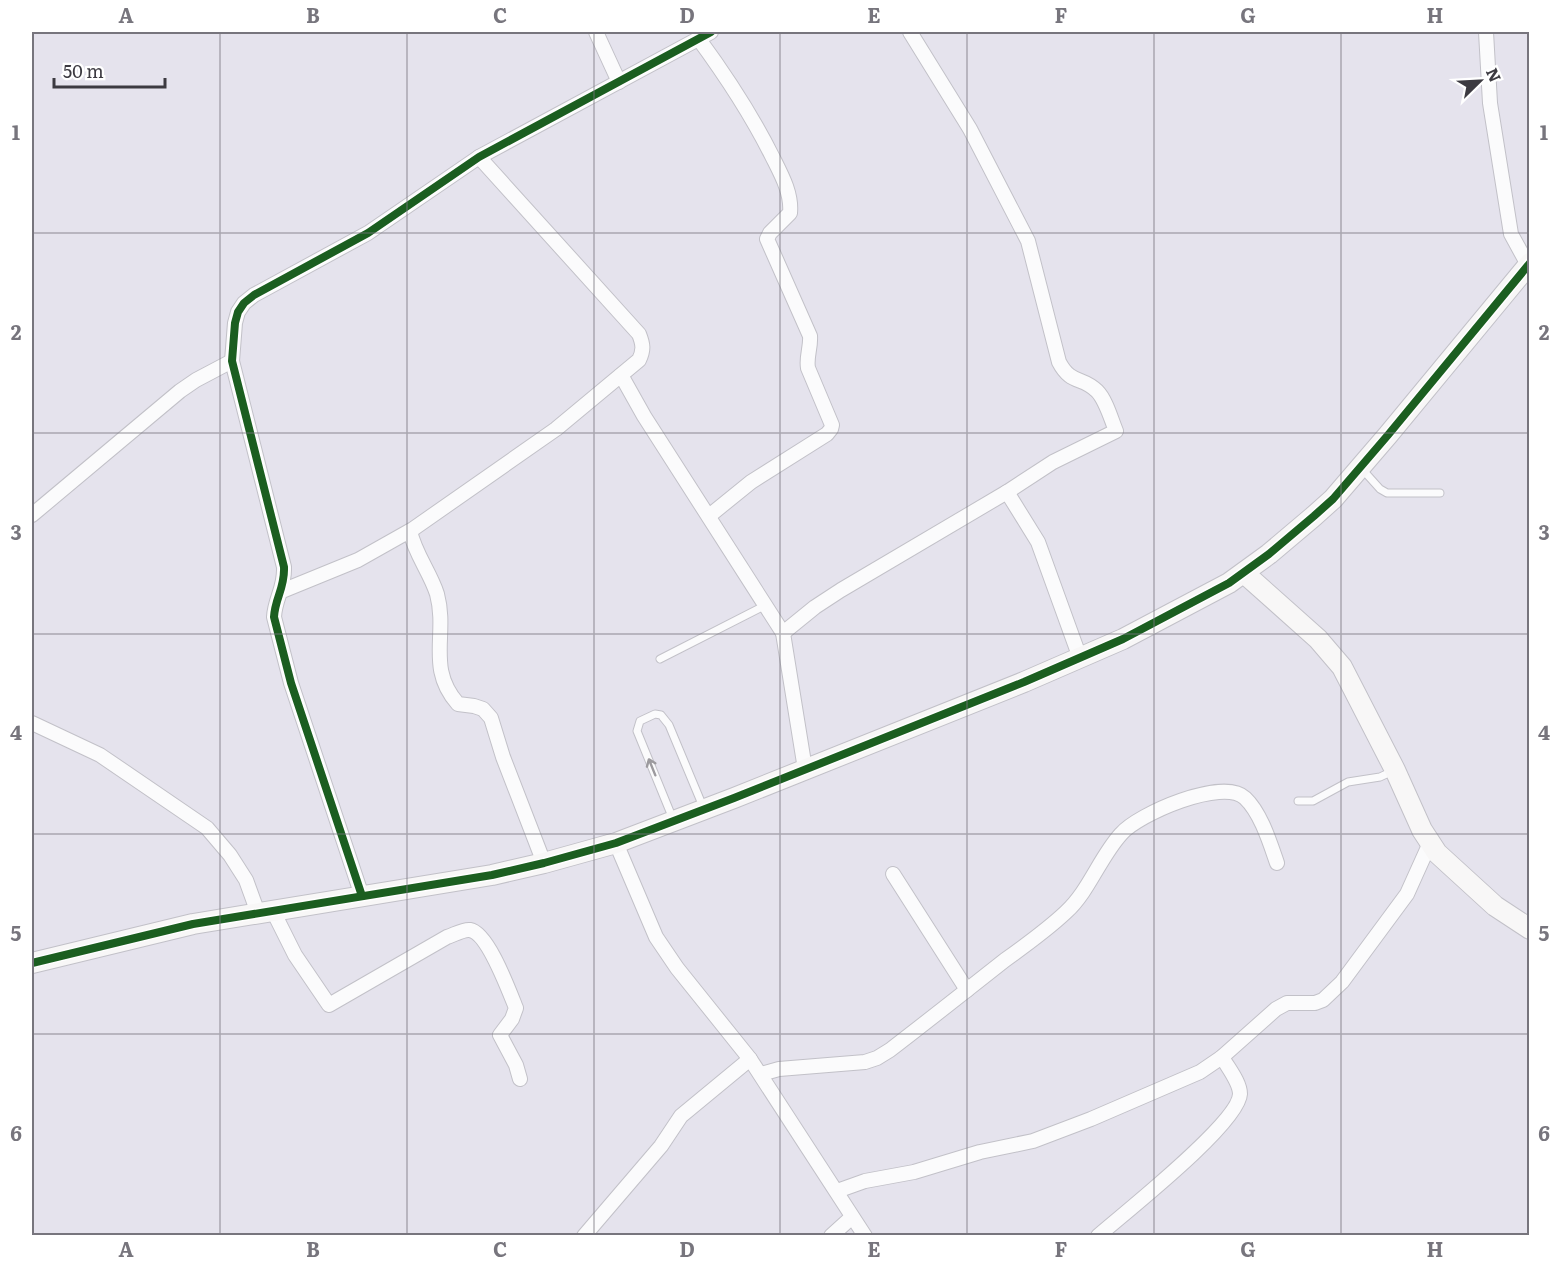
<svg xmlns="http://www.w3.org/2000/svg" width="1561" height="1267" font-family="Literata,serif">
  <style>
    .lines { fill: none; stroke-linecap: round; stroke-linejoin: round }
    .lane-casing { stroke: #c2c1c8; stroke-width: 9 }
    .street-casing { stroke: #c2c1c8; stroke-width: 16 }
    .secondary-casing { stroke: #c2c1c8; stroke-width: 22 }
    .lane { stroke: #fbfbfc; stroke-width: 7 }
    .street { stroke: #fbfbfc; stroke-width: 14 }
    .secondary { stroke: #f8f7f7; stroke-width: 20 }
    .cycleway-casing { stroke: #fff; stroke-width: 11 }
    .cycleway { stroke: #1b5e20; stroke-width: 8 }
    .oneway { stroke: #9c9a9e }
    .grid { fill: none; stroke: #77757d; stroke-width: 1.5; stroke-opacity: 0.55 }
    .neatline { fill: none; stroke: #77757d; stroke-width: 2 }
    .grid-label { font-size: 20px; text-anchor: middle; font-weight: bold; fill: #77757d }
  </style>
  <rect width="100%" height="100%" fill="#e5e3ed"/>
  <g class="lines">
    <defs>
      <g id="lane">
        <path d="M1362,469l18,20 7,4h53"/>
        <path d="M660,659l106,-54"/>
        <path d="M1298,801h15l35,-19 32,-5 13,-6"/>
        <path d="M673,819l-36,-88 3,-10 15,-7 6,1 8,10 35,84"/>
      </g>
      <g id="street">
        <path d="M596,32l23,50"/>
        <path d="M1486,32l4,71 21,131 17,31"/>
        <path d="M698,38c28,38 53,76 74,118 9,18 20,37 18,57l-20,20 -3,6 43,97c1,11 -4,21 -2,32l24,57 -1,4 -4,5 -76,48 -42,34"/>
        <path d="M621,375l23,41 139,217 22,136"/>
        <path d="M1007,492l31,50 42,116"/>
        <path d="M32,515l148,-124 16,-11 36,-19"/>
        <path d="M410,531c5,23 20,41 27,63 11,41 -11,74 21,110l16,2 9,3 8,9 12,39 41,106"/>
        <path d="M282,591l76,-31 55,-31 143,-100 83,-69c5,-10 4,-16 0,-26l-160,-177"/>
        <path d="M783,633l32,-26 26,-17 166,-98 46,-30 63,-31c-5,-12 -10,-31 -19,-40 -15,-15 -26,-6 -38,-29l-31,-121 -58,-112 -60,-97"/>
        <path d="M32,723l68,32 107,73 23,27 16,25 12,33"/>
        <path d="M616,843l40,94 21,31 73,91 115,177"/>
        <path d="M893,874l74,116"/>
        <path d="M362,896l-71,-213 -17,-66c1,-19 11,-29 10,-50l-52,-206 3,-38 3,-11 6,-9 10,-8 114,-62 111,-76 232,-125"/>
        <path d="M273,911l22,44 34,50 118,-68c7,-2 16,-8 23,-7 18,3 39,61 46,78l-4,11 -12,16 16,30 4,14"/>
        <path d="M761,1074l18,-5 86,-7 12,-4 13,-8c39,-30 77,-60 115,-90 21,-15 42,-30 61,-48 23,-21 34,-55 55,-78 17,-20 102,-57 124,-36 16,15 25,45 32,65"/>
        <path d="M837,1191l28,-10 49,-9 66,-20 53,-11 58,-22 109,-47 22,-15 54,-48 11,-6h28l8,-3 19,-18 65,-88 23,-51"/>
        <path d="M584,1236l77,-90 20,-30 69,-57"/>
        <path d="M831,1236l21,-19"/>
        <path d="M1098,1236c25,-22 141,-113 142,-142 0,-12 -12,-26 -18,-37"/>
      </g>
      <g id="secondary">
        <path d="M1244,573l74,66 24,28 53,103 27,60 15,23 58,53 35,23"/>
        <path d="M32,963l161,-39 299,-49 52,-12 72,-20 118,-45 290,-116 99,-43 106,-56 40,-29 45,-38 19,-17 55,-64 142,-172"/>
      </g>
    </defs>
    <use href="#lane" class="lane-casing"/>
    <use href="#street" class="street-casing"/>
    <use href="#secondary" class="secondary-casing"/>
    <use href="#lane" class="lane"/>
    <use href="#street" class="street"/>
    <use href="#secondary" class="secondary"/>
    <defs>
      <g id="cycleway">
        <path d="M362,896l-71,-213 -17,-66c1,-19 11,-29 10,-50l-52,-206 3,-38 3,-11 6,-9 10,-8 114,-62 111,-76 232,-125"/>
        <path d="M32,963l161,-39 299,-49 52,-12 72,-20 118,-45 290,-116 99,-43 106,-56 40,-29 45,-38 19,-17 55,-64 142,-172"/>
      </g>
    </defs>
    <use href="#cycleway" class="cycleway-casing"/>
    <use href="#cycleway" class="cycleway"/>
  </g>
  <defs><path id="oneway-shaft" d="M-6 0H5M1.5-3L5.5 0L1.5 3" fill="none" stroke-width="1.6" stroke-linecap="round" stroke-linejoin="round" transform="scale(1.5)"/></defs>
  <use class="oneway" href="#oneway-shaft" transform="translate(652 767) rotate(-112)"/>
  <path class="grid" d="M220,32v1204M407,32v1204M594,32v1204M780,32v1204M967,32v1204M1154,32v1204M1341,32v1204M32,233h1498M32,433h1498M32,634h1498M32,834h1498M32,1034h1498"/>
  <rect width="1561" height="1267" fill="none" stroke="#ffffff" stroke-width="66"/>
  <g transform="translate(1480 81) rotate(66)" stroke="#ffffff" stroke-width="4.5" paint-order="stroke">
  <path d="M0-4.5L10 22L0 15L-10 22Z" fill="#3c3a41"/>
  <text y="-9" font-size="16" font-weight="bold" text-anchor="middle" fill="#3c3a41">N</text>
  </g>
  <path d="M54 78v9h111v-9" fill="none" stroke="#3c3a41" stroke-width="3"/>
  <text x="63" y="78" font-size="18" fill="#3c3a41" stroke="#ffffff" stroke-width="4.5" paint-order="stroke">50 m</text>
  <rect x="33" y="33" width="1495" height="1201" class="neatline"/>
  <g class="grid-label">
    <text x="126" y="23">A</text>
    <text x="313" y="23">B</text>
    <text x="500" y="23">C</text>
    <text x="687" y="23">D</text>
    <text x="874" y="23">E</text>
    <text x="1061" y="23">F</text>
    <text x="1248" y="23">G</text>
    <text x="1435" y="23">H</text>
    <text x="16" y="140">1</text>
    <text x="1544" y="140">1</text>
    <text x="16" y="340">2</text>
    <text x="1544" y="340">2</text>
    <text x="16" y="540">3</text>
    <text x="1544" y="540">3</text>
    <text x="16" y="740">4</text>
    <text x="1544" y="740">4</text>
    <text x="16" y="941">5</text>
    <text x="1544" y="941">5</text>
    <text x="16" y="1141">6</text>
    <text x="1544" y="1141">6</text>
    <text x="126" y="1257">A</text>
    <text x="313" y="1257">B</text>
    <text x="500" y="1257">C</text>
    <text x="687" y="1257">D</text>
    <text x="874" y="1257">E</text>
    <text x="1061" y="1257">F</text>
    <text x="1248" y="1257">G</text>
    <text x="1435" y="1257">H</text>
  </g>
</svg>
